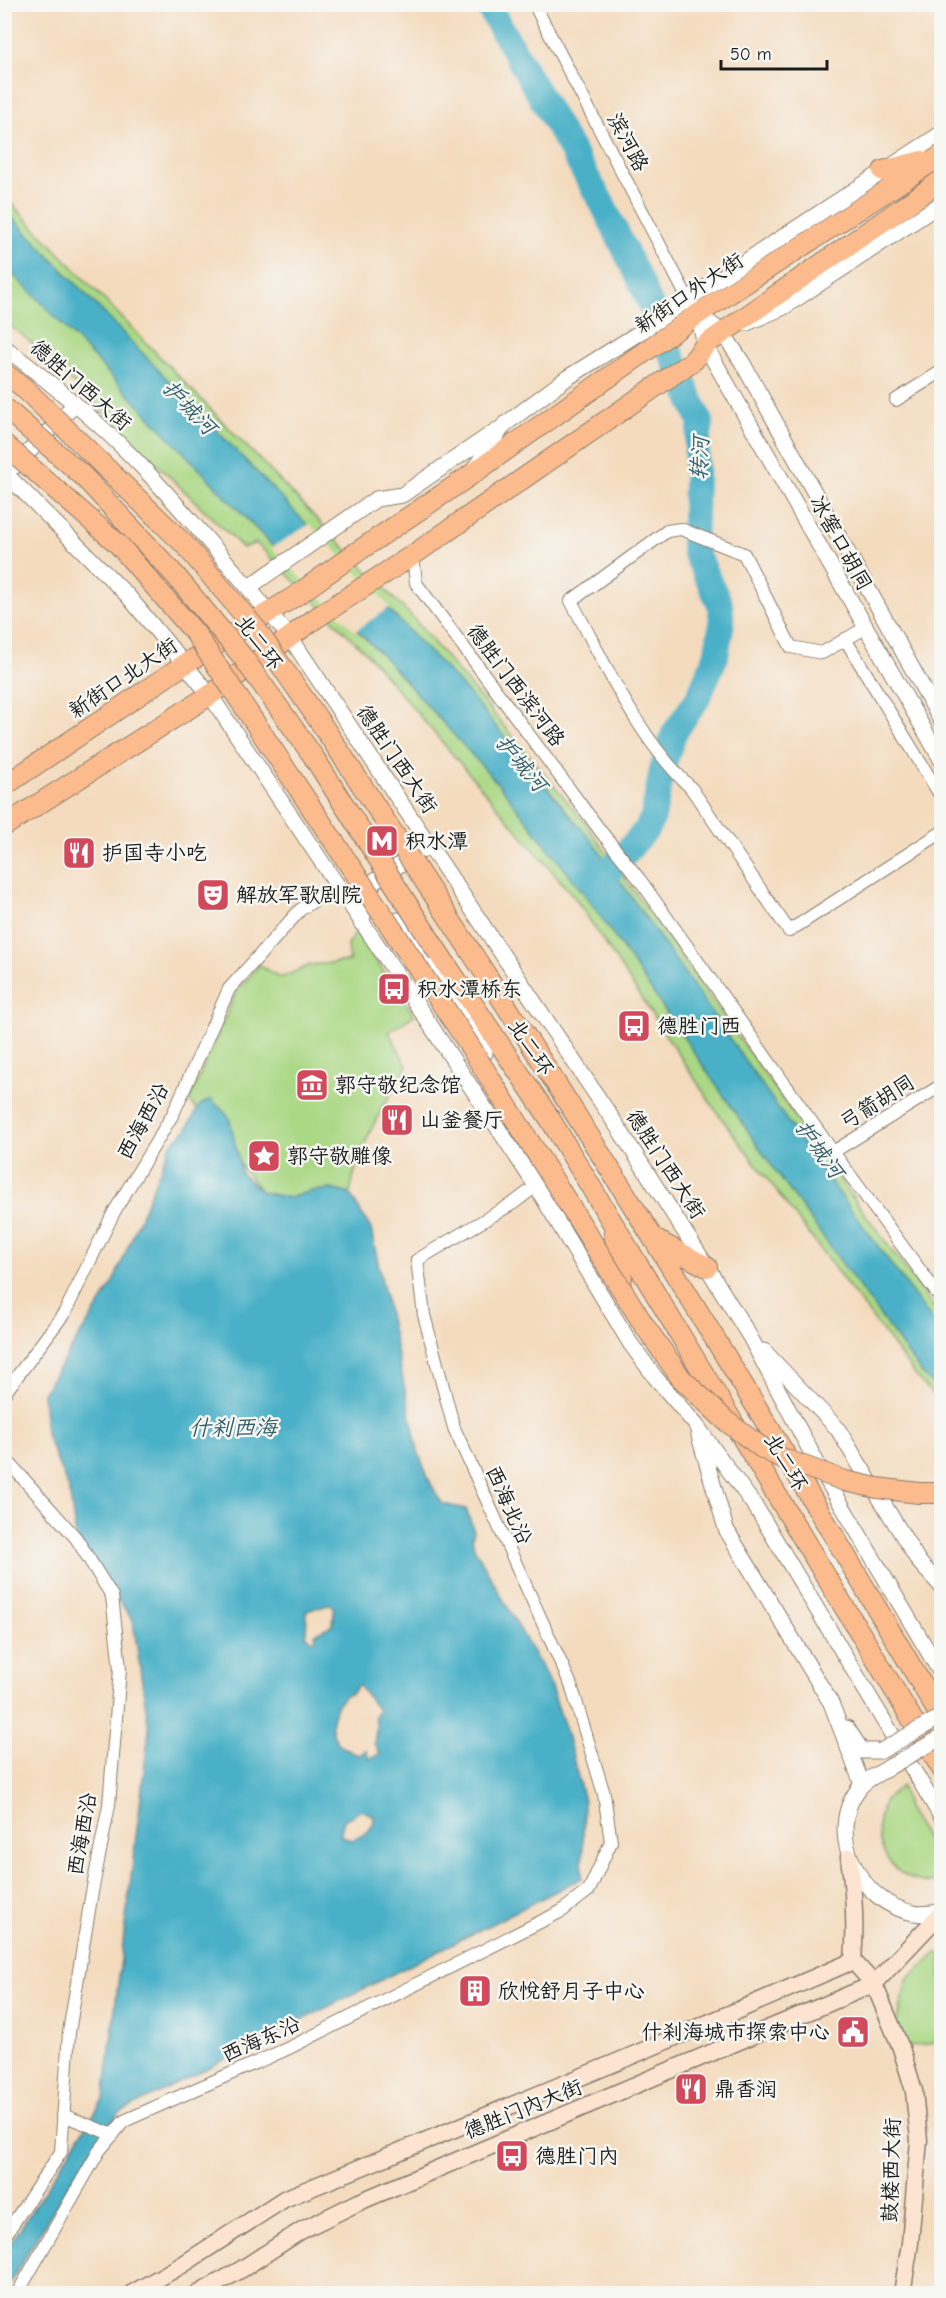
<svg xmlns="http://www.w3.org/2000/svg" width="946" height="2298" font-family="'Comic Neue','LXGW WenKai TC',sans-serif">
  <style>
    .green { fill: #aad884; stroke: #637a50; stroke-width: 1.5 }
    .water { fill: #48b0c7; stroke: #326672; stroke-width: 1.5; fill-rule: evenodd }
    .pier { fill: #f4dbbe }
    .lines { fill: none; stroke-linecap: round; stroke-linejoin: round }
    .river { stroke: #48b0c7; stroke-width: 26 }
    .minor-casing { stroke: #887c6d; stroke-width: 14 }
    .tertiary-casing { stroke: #887c6d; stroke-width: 17 }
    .secondary-casing { stroke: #887c6d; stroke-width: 19 }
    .primary-casing { stroke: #887c6d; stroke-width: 22 }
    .trunk-casing { stroke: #887c6d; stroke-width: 22 }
    .minor { stroke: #fff; stroke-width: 12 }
    .tertiary { stroke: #fff; stroke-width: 15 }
    .secondary { stroke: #fde4d1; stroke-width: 16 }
    .primary { stroke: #fbbb8d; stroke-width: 20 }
    .trunk { stroke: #fbbb8d; stroke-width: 20 }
    .tertiary-bridge-casing { stroke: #887c6d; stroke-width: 17; stroke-linecap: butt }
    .primary-bridge-casing { stroke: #887c6d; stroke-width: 22; stroke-linecap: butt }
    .trunk-bridge-casing { stroke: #887c6d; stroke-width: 22; stroke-linecap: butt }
    .tertiary-bridge { stroke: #fff; stroke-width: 15 }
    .primary-bridge { stroke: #fbbb8d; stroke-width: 20 }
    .trunk-bridge { stroke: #fbbb8d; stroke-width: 20 }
    .labels { text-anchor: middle; stroke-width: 5; stroke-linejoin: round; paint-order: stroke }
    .street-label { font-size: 21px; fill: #1c1c1c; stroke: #f6f6f2 }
    .poi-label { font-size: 21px; fill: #1c1c1c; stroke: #f6f6f2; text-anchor: start }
    .water-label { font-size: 22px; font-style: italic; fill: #305f69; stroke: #f6f6f2 }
  </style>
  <rect width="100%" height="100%" fill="#f6f6f2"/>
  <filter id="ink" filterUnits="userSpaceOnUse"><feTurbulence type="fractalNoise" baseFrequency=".0167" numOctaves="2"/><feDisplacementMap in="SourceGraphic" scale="12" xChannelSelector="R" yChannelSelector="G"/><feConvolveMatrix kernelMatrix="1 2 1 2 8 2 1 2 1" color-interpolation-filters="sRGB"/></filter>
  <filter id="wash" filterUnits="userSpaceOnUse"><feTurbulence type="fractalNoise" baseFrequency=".008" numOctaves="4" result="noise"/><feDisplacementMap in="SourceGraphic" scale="24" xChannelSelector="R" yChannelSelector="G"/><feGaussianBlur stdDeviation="1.35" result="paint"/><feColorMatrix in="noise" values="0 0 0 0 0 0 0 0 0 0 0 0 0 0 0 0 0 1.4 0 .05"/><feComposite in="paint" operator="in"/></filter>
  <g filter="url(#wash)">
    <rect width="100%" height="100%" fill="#f4dbbe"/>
    <g class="green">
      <path d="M4,196l409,422 171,203 267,374 90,122v85l-22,-22 -203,-269 -141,-213 -208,-244 -111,-111 -13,5 -211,-205 -27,-21z"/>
      <path d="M356,932l58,83 -25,17 18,34c-24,41 -50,81 -57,128l-19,-5 -20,2 -22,7 -27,-6 -73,-92 47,-108 23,-27 21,13 31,-13 39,-4 -2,-17z"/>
      <path d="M902,1786l5,22 34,55v19c-37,6 -67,-25 -62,-62 1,-7 4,-16 8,-22 4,-5 10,-8 15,-12z"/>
      <path d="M937,1953h4v89l-40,6 -8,-20 6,-14 8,-34z"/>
    </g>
    <g class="water">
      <path d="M4,209l461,480 131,157 210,302 135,184v60l-18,-17 -147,-203 -184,-268 -92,-118 -120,-133 -119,-119 -224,-236 -32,-31z"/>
      <path d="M211,1099l18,18 13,57 20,18 27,6 22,-7 20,-2 19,5 21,35 47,222c7,19 13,37 25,53l23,5 8,22 -2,7 2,9 75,134 17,49 18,71 -2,77 -463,235 -49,69 -66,111v-39l100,-156 45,-368 -16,-109 -57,-83 -7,-48 -23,-56 -3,-41 69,-108 59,-141 15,-14 14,-25zM328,1604l5,2 1,9 -2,10 -17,9 1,5 -3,2 -7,-5 1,-25zM358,1685l21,26 -5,5 3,10 -3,17 6,11 -11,5 -3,-9 -7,5c-33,-10 -34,-37 -14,-60l6,-1zM362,1810l12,6c1,14 -11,20 -23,24l-11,-5 4,-15z"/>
    </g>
    <path class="pier" d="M310,524l80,83 -35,24 -84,-83z"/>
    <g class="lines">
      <path class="river" d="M487,4l115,199 40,82 59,138 -4,23 -3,104 26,54 2,18 -6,34 -18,42 -24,35 -12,37 -9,47 -7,13 -50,56"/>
    </g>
  </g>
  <g filter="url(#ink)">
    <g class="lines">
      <defs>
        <g id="minor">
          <path d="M534,4l154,295"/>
          <path d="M896,400l46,-29"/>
          <path d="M413,555l3,28 186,250 38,47 193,272 109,148"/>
          <path d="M865,628l-43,25 -31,-6 -47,-93 -63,-25 -14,2 -96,70c35,64 66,136 120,187l98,143 153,-99"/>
          <path d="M845,639l97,159"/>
          <path d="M833,1152l109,-67"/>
          <path d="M4,1394l61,-82 49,-100 59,-98 56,-125 71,-79 36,-24"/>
          <path d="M4,1457l72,81 36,58 8,73 -11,136 -17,87 -23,140 -8,120 -57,85"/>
          <path d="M63,2115l50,20"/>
          <path d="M17,2294l82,-143 25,-30 165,-73 273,-137 27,-21 22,-48 -7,-48 -33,-109 -117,-257 -30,-113 -7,-55 98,-58 21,-16"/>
        </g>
        <g id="tertiary">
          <path d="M693,307l5,7 7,31 237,416"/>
          <path d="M698,314l25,19 19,29 200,360"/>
          <path d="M747,323l37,-16 158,-104"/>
          <path d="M4,347c50,38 99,78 142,124 50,53 96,110 144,166l329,492 88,138 43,70 68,128 124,210"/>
          <path d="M15,466l60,-62"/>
          <path d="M474,469l30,-44 63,-47 75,-47 46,-32 254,-166"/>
          <path d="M4,472l124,124 82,99 192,287 134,204 94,157 25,34 41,48 61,84 185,309"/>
          <path d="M249,587l127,-88 26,-4 95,-65"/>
          <path d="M398,920l87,133"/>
          <path d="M361,923l12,-41 57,-37"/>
          <path d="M764,1351l73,77 82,134 23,25"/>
          <path d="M699,1436l27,93 105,174 31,81"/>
          <path d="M847,1728l15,23h19"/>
          <path d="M891,1766c-10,7 -24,12 -31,21 -37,45 0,117 54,126 9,2 18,0 28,-2"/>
        </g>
        <g id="secondary">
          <path d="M849,1857c5,35 7,69 4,104l21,23 27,64 13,43 5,49 -9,103 -8,51"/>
          <path d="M131,2294l51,-29 102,-66 333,-137 236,-101"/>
          <path d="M198,2294l44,-25 60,-39 57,-28 515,-218 68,-72"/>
        </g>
        <g id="primary">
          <path d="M883,171l39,-10"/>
          <path d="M357,552l111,-75 230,-163 244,-159"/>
          <path d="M4,786l181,-122 112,-69"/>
          <path d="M4,826l206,-131 106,-77 97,-63 281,-195 11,-15 237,-165"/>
        </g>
        <g id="trunk">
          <path d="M4,373l19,14"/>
          <path d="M464,941c167,255 324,515 478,778"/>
          <path d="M439,954l111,165 392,650"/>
          <path d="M614,1232l8,46"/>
          <path d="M656,1240l51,27"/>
        </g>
      </defs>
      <use href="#minor" class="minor-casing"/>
      <use href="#tertiary" class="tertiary-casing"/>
      <use href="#secondary" class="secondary-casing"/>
      <use href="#primary" class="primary-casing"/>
      <use href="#trunk" class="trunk-casing"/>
      <use href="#minor" class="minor"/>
      <use href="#tertiary" class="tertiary"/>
      <use href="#secondary" class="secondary"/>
      <use href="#primary" class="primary"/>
      <use href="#trunk" class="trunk"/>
      <defs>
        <g id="tertiary-bridge">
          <path d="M881,1751l61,-35"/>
          <path d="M891,1766l51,-29"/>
        </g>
        <path id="primary-bridge" d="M297,595l60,-43"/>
        <g id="trunk-bridge">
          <path d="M23,387l162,158 71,84 68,99 140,213"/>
          <path d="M5,408l78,68 92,99 67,81 71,100 126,198"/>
          <path d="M4,444l114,100 77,89 269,404 180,288 37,53 45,43 36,27 22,11 61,22 32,7 42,5h23"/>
        </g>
      </defs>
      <use href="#tertiary-bridge" class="tertiary-bridge-casing"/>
      <use href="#primary-bridge" class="primary-bridge-casing"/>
      <use href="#trunk-bridge" class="trunk-bridge-casing"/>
      <use href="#tertiary-bridge" class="tertiary-bridge"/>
      <use href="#primary-bridge" class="primary-bridge"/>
      <use href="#trunk-bridge" class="trunk-bridge"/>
    </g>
  </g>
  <defs>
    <symbol id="metro-square" viewBox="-11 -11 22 22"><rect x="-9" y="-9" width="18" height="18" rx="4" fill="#d1495b" stroke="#f6f6f2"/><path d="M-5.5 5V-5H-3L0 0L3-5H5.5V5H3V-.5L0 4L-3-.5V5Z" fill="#fff"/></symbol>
    <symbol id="restaurant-square" viewBox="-11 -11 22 22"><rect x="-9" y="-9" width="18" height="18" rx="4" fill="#d1495b" stroke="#f6f6f2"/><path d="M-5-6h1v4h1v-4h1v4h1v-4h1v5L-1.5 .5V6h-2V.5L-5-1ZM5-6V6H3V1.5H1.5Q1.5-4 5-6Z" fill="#fff"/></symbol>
    <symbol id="theatre-square" viewBox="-11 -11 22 22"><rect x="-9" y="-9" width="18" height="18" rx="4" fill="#d1495b" stroke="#f6f6f2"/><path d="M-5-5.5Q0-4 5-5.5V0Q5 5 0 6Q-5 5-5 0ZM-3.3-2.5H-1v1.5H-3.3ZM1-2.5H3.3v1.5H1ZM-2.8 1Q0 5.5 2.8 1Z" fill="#fff"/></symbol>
    <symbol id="bus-square" viewBox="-11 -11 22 22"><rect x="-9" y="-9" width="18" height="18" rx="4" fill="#d1495b" stroke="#f6f6f2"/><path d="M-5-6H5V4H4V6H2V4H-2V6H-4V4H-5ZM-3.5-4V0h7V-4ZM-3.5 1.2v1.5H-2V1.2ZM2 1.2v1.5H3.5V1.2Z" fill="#fff"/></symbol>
    <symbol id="museum-square" viewBox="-11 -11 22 22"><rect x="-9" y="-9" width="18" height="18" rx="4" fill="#d1495b" stroke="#f6f6f2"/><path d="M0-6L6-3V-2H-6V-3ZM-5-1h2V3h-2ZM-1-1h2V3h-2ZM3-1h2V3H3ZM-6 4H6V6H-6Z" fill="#fff"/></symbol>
    <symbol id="sight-square" viewBox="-11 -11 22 22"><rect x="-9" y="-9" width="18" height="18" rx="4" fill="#d1495b" stroke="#f6f6f2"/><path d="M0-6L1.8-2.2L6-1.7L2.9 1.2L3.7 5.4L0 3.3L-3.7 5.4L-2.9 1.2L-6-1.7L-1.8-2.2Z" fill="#fff"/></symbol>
    <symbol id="building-square" viewBox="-11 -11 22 22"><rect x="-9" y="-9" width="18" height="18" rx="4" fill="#d1495b" stroke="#f6f6f2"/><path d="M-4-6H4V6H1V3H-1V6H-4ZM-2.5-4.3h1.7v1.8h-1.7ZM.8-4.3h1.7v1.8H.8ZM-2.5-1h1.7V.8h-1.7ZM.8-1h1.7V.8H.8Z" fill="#fff"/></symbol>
    <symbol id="civic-square" viewBox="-11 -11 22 22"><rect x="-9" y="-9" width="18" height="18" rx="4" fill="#d1495b" stroke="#f6f6f2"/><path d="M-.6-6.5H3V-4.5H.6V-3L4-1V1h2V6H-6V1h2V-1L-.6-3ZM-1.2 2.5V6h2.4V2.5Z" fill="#fff"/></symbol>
  </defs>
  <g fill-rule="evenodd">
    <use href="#metro-square" x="363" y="822" width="38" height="38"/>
    <use href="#restaurant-square" x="60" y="834" width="38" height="38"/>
    <use href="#theatre-square" x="194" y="876" width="38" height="38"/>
    <use href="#bus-square" x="375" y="970" width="38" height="38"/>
    <use href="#bus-square" x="615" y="1007" width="38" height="38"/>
    <use href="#museum-square" x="293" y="1066" width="38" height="38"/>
    <use href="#restaurant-square" x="378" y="1101" width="38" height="38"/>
    <use href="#sight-square" x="245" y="1137" width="38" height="38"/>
    <use href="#building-square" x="456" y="1972" width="38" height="38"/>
    <use href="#civic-square" x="834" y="2013" width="38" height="38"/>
    <use href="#restaurant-square" x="672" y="2070" width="38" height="38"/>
    <use href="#bus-square" x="493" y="2137" width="38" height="38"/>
  </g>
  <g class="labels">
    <g class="street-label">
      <text transform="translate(628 142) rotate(62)" y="7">滨河路</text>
      <text transform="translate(689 293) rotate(-34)" y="7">新街口外大街</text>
      <text transform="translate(81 385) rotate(41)" y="7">德胜门西大街</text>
      <text transform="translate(841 543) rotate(61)" y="7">冰窖口胡同</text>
      <text transform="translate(259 642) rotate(53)" y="7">北二环</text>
      <text transform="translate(123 678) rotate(-34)" y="7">新街口北大街</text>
      <text transform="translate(516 685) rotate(53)" y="7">德胜门西滨河路</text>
      <text transform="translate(397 759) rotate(56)" y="7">德胜门西大街</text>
      <text transform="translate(531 1047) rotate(56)" y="7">北二环</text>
      <text transform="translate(877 1102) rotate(-32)" y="7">弓箭胡同</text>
      <text transform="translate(143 1121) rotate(-61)" y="7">西海西沿</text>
      <text transform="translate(666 1164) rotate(57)" y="7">德胜门西大街</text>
      <text transform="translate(786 1462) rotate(59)" y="7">北二环</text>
      <text transform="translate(509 1505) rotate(66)" y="7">西海北沿</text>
      <text transform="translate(82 1834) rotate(-80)" y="7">西海西沿</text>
      <text transform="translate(261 2039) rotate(-24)" y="7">西海东沿</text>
      <text transform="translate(523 2109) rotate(-22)" y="7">德胜门内大街</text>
      <text transform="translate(891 2170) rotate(-88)" y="7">鼓楼西大街</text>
    </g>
    <g class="poi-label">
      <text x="405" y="848">积水潭</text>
      <text x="102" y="860">护国寺小吃</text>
      <text x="236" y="902">解放军歌剧院</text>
      <text x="417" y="996">积水潭桥东</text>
      <text x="657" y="1033">德胜门西</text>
      <text x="335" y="1092">郭守敬纪念馆</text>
      <text x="420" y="1127">山釜餐厅</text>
      <text x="287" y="1163">郭守敬雕像</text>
      <text x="498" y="1998">欣悦舒月子中心</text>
      <text x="830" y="2039" text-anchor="end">什刹海城市探索中心</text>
      <text x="714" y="2096">鼎香润</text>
      <text x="535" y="2163">德胜门内</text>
    </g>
    <g class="water-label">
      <text transform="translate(190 407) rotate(46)" y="8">护城河</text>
      <text transform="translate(699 458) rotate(-87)" y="8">转河</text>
      <text transform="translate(522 763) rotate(50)" y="8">护城河</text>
      <text transform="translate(820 1149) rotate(54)" y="8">护城河</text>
      <text x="233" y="1435">什刹西海</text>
    </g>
  </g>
  <rect width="946" height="2298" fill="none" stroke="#f6f6f2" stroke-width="24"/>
  <path d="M721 60v9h106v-9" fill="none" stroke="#1c1c1c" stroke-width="3"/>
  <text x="730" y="60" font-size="18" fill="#1c1c1c" stroke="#f6f6f2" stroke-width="4.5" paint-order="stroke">50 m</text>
</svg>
